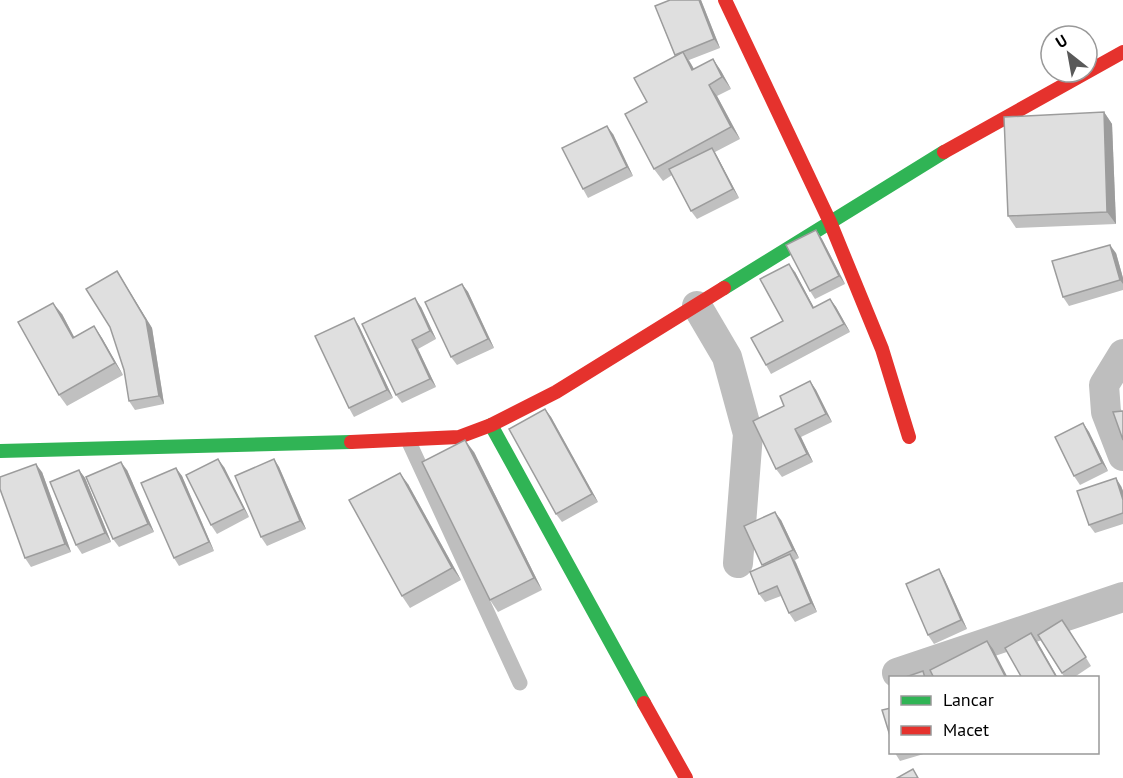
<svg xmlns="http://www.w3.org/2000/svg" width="1123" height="778" font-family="'PT Sans',sans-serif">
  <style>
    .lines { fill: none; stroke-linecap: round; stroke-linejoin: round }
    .lane { stroke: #bebebe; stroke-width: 15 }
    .street { stroke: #bebebe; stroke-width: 30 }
    .fast { stroke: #30b455; stroke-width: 14 }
    .jam { stroke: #e5322d; stroke-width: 14 }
    .wall { fill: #c0c0c0 }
    .shaded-wall { fill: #9c9c9c }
    .building { fill: #dfdfdf; stroke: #9c9c9c; stroke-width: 1.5 }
  </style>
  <rect width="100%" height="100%" fill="#fff"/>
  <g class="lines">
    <path class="lane" d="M408,440l112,243"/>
    <g class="street">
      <path d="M697,306l30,51 21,77 -10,129"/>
      <path d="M1123,354l-19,31 2,27 17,44"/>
      <path d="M897,673l226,-76"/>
    </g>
    <g class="fast">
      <path d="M724,288l220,-136"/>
      <path d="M491,425l153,278"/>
      <path d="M0,451l351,-9"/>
    </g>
    <g class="jam">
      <path d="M725,0l105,222 52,127 27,88"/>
      <path d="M944,152l179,-100"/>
      <path d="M351,442l108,-5 32,-12 65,-33 168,-104"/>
      <path d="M644,703l42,75"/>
    </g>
  </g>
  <g class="wall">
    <path d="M701,0l19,48 -31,12 5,9 19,-10 8,12 10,18 -14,7 23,43 -25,13 24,46 -42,21 -6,-8 -19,-36 -9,6 -9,-12 -7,-67 28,-46 -20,-50z"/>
    <path d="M1104,112l8,12 4,100 -100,4 -8,-12z"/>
    <path d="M613,134l20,42 -45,22 -5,-9z"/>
    <path d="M816,230l6,9 23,45 -30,15 -5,-8z"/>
    <path d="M1116,253l7,25v12l-54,16 -6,-9z"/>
    <path d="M117,271l35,57 12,76 -29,6 -6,-9z"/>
    <path d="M795,272l19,36 16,-9 6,8 14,25 -79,42 -5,-9 17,-44z"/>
    <path d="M462,284l6,8 26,56 -37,17 -6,-8z"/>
    <path d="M421,307l15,32 -18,10 18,38 -34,16 -6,-8z"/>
    <path d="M62,314l12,23 20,-11 8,12 21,37 -56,31 -8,-11z"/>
    <path d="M359,326l34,72 -39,19 -5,-9z"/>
    <path d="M810,381l6,9 16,32 -31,15 12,25 -31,15 -6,-8 8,-63z"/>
    <path d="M545,409l6,8 47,85 -36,20 -6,-8z"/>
    <path d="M1083,423l6,9 19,39 -28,14 -6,-9z"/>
    <path d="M474,452l68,138 -44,22 -8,-12z"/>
    <path d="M274,459l5,8 27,62 -39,17 -6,-9z"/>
    <path d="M224,467l25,50 -32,17 -6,-9z"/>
    <path d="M176,468l6,8 32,75 -35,15 -5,-8z"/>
    <path d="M79,470l6,8 26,64 -29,12 -6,-9z"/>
    <path d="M127,470l27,62 -35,15 -6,-8z"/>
    <path d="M42,472l29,80 -40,15 -6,-9z"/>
    <path d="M408,484l53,96 -51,28 -8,-12z"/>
    <path d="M1121,486l2,5v33l-28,9 -6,-8z"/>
    <path d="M781,520l18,38 -4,2 22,52 -22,10 -6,-9 -8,-17 -16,6 -6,-8 4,-28 -1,-1z"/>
    <path d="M944,578l23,51 -33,15 -6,-9z"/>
    <path d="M1068,628l23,38 -18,12h-8l-27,-43z"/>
    <path d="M895,753h32l-27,8z"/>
  </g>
  <g class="shaded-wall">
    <path d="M699,0h2l19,48 -6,-9z"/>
    <path d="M683,52l8,12 10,18 -9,-12z"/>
    <path d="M713,59l8,12 10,18 -9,-12z"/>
    <path d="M709,85l8,11 23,43 -9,-12z"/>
    <path d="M1104,112l8,12 4,100 -9,-12z"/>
    <path d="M607,126l6,8 20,42 -6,-9z"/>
    <path d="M712,148l5,8 22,42 -6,-9z"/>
    <path d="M816,230l6,9 23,45 -6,-8z"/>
    <path d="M1110,245l6,8 7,25v6l-3,-4z"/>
    <path d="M789,264l6,8 24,45 -6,-9z"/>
    <path d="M117,271l35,57 12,76 -5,-8z"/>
    <path d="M462,284l6,8 26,56 -6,-9z"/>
    <path d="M415,298l6,9 15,32 -6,-8z"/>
    <path d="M830,299l6,8 14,25 -6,-8z"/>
    <path d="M53,303l9,11 19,36 -8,-12z"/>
    <path d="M354,318l5,8 34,72 -6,-8z"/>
    <path d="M94,326l8,12 21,37 -8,-12z"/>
    <path d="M412,340l6,9 18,38 -6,-8z"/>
    <path d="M810,381l6,9 16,32 -6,-8z"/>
    <path d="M545,409l6,8 47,85 -6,-8z"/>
    <path d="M1083,423l6,9 19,39 -6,-8z"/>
    <path d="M795,429l6,8 12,25 -6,-8z"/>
    <path d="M465,440l9,12 68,138 -8,-12z"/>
    <path d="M218,459l6,8 25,50 -5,-8z"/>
    <path d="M274,459l5,8 27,62 -6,-8z"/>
    <path d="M121,462l6,8 27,62 -6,-8z"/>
    <path d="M36,464l6,8 29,80 -6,-8z"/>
    <path d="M176,468l6,8 32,75 -5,-9z"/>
    <path d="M79,470l6,8 26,64 -6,-9z"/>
    <path d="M400,473l8,11 53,96 -9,-12z"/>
    <path d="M1116,478l5,8 2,5v9z"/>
    <path d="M775,512l6,8 18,38 -6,-8z"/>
    <path d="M790,554l6,9 21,49 -6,-9z"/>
    <path d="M939,569l5,9 23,51 -6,-9z"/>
    <path d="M1031,633l6,8 21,37h-1z"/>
    <path d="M987,641l6,8 15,29h-2z"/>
  </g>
  <g class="building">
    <path d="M670,0h29l15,39 -39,16 -20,-49z"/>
    <path d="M683,52l9,18 21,-11 9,18 -13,8 22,42 -77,42 -29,-55 22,-12 -13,-24z"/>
    <path d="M1104,112l3,100 -99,4 -4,-99z"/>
    <path d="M607,126l20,41 -44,22 -21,-41z"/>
    <path d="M712,148l21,41 -42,22 -22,-42z"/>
    <path d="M816,230l23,46 -29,15 -24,-46z"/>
    <path d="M1110,245l10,35 -57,17 -11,-36z"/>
    <path d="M789,264l24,44 17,-9 14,25 -78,41 -15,-27 32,-17 -23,-42z"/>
    <path d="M117,271l29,49 13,76 -30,5 -5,-31 -14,-43 -24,-38z"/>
    <path d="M462,284l26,55 -37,18 -26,-55z"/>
    <path d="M415,298l15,33 -18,9 18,39 -34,16 -34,-71z"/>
    <path d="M53,303l20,35 21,-12 21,37 -56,32 -41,-73z"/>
    <path d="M354,318l33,72 -38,18 -34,-72z"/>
    <path d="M810,381l16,33 -31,15 12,25 -31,15 -23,-48 31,-15 -4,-10z"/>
    <path d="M545,409l47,85 -36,20 -47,-85z"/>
    <path d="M1123,411v29l-10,-28z"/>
    <path d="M1083,423l19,40 -28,13 -19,-39z"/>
    <path d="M465,440l69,138 -44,22 -68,-138z"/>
    <path d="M218,459l26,50 -33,16 -25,-50z"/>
    <path d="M274,459l26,62 -39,16 -26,-61z"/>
    <path d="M121,462l27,62 -35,15 -27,-62z"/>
    <path d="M36,464l29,80 -40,14 -25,-69v-12z"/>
    <path d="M176,468l33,74 -35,16 -33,-75z"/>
    <path d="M79,470l26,63 -29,12 -26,-63z"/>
    <path d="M400,473l52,95 -50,28 -53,-96z"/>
    <path d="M1116,478l7,22v13l-34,12 -12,-34z"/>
    <path d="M775,512l18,38 -31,15 -18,-39z"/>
    <path d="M790,554l21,49 -22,10 -12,-27 -18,8 -9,-22z"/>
    <path d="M939,569l22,51 -33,15 -22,-51z"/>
    <path d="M1062,620l24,37 -24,16 -24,-38z"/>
    <path d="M1031,633l26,45h-35l-17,-30z"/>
    <path d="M987,641l19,37h-72l-4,-8z"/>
    <path d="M923,671l2,7h-22z"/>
    <path d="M891,708v31l-9,-29z"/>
    <path d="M913,769l5,9h-21z"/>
  </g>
  <rect x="889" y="676" width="210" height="78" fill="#ffffff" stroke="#999999" stroke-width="1.5"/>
  <rect x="901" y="696" width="30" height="9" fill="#30b455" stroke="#999999" stroke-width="1.5"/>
  <text x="943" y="706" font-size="18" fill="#000000">Lancar</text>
  <rect x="901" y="726" width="30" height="9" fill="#e5322d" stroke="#999999" stroke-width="1.5"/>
  <text x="943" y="736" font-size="18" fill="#000000">Macet</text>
  <g transform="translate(1069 54) rotate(329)"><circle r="28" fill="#ffffff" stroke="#999999" stroke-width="1.5"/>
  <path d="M0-4.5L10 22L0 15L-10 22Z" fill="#595959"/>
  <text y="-9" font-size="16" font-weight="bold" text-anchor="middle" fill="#000000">U</text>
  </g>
</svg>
